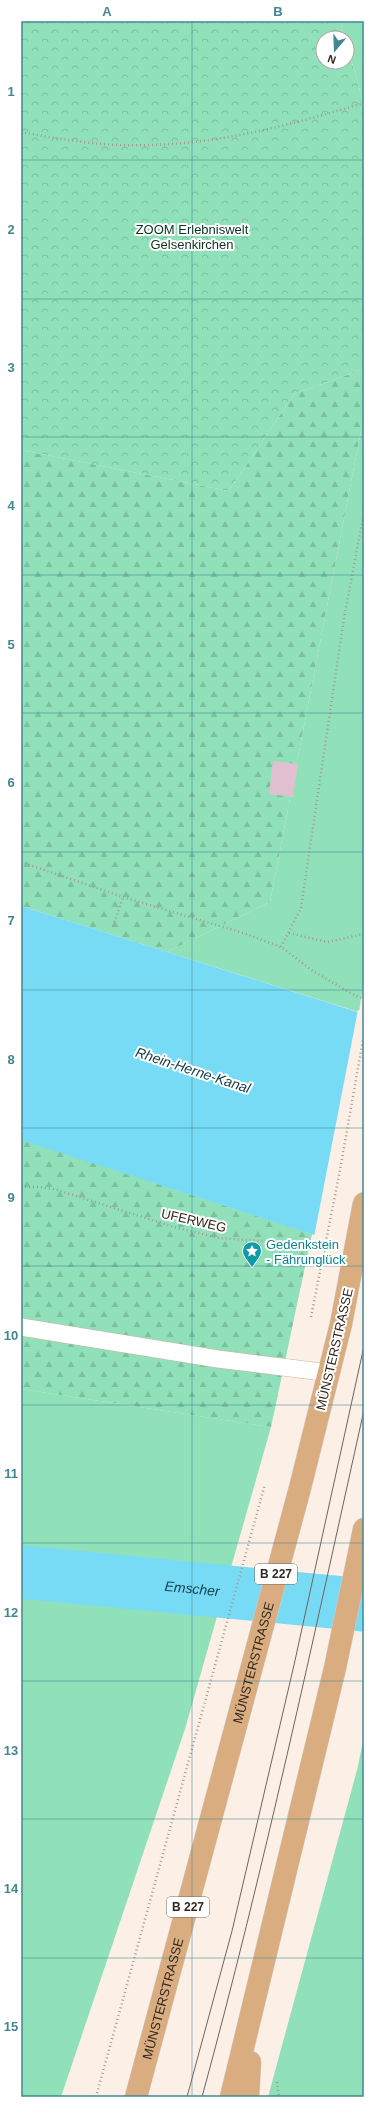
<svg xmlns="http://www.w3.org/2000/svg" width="385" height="2118" font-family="Arial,sans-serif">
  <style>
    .grass { fill: #90e0ba }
    .forest { fill: url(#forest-firs) }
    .park { fill: url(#park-crowns) }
    .water { fill: #78dbf6 }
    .pier { fill: #fcefe6 }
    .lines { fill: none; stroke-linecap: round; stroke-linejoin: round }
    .river { stroke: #78dbf6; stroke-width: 53 }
    .building { fill: #e2bfd0 }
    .service-casing { stroke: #cfb09d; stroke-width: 18 }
    .primary-casing { stroke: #d2cfce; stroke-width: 23 }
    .path { stroke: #a59990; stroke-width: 2.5; stroke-dasharray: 1 3; stroke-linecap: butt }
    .service { stroke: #fff; stroke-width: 17 }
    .primary { stroke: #daad80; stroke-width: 22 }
    .tram { stroke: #70635b; stroke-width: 1 }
    .primary-bridge-casing { stroke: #d2cfce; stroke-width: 23; stroke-linecap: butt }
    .path-bridge { stroke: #a59990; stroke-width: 2.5; stroke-dasharray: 1 3; stroke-linecap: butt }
    .primary-bridge { stroke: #daad80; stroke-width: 22 }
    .grid { fill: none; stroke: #418791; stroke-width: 1; stroke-opacity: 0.55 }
    .labels { text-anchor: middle; stroke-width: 4; stroke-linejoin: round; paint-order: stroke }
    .shield { fill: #fff; stroke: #706862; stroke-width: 1 }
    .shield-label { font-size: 12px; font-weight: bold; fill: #33271f }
    .park-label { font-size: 13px; fill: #0b3222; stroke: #fff }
    .street-label { font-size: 13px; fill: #33271f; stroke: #fff }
    .culture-label { font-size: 13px; fill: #0d838f; stroke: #fff; text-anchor: start }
    .water-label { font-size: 14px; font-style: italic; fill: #103e49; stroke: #fff }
    .neatline { fill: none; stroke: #418791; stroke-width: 1.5 }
    .grid-label { font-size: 13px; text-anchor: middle; font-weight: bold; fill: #418791 }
  </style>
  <defs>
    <pattern id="forest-firs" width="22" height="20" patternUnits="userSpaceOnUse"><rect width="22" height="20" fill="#90e0ba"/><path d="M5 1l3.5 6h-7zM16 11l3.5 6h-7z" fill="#7dc09f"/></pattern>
    <pattern id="park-crowns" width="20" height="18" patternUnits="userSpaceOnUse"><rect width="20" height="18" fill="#90e0ba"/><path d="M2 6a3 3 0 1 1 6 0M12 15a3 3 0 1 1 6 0" fill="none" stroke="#7dc09f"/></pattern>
  </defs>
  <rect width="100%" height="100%" fill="#fcefe6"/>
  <g class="grass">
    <path d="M340,21h24v84l-17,-60v-7h-2z"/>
    <path d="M364,415v564l-5,33 -192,-60 103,-50z"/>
    <path d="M21,1389l250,38 -86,302 -124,368h-40z"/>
    <path d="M364,1737v360h-96l89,-327z"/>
  </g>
  <g class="forest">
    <path d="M364,369v46l-94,487 -103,50 -146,-46v-456l208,41 65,-97z"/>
    <path d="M21,1139l291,95 -41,193 -250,-38z"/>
  </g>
  <path class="park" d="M21,21h319l5,17h-22v24h24v-17l17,60v264l-70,25 -65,97 -208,-41z"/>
  <path class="water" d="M21,906l343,108v237l-343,-111z"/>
  <path class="pier" d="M358,1010l6,2v241l-50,-16z"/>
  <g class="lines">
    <path class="river" id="s1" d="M21,1572l343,33"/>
  </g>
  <path class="building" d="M273,761l25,3 -5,33 -24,-3z"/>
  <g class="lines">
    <defs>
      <path id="service" d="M21,1327l197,32 112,14"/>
      <g id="primary">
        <path id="s2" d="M136,2097l164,-609 41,-164"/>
        <path d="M231,2097l104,-429 29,-139"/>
        <path d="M248,2097l2,-35"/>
      </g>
    </defs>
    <use href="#service" class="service-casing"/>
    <use href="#primary" class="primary-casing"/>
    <g class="path">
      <path d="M21,132c43,8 86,15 129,13 74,-2 144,-21 214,-42"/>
      <path d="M21,862l102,35 120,36 38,14 32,24 41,24 10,4"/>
      <path d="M113,926l10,-29"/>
      <path d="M289,933l38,9 37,-8"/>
      <path d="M281,947l20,-39 43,-290 20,-106"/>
      <path d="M21,1187h19l17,3 117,37 45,11 85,6 23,8"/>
      <path d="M277,2082l2,15"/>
      <path d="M96,2097l169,-613"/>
    </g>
    <use href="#service" class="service"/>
    <use href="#primary" class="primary"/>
    <g class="tram">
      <path d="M187,2097l45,-166 62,-266 70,-319"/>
      <path d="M202,2097c62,-227 111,-457 162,-687"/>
    </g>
    <defs>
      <path id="primary-bridge" d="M341,1324l23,-121"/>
    </defs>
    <use href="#primary-bridge" class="primary-bridge-casing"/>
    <path class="path-bridge" d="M311,1317l29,-147 24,-136"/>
    <use href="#primary-bridge" class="primary-bridge"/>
  </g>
  <path class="grid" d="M192,21v2076M21,160h343M21,299h343M21,437h343M21,575h343M21,713h343M21,852h343M21,990h343M21,1128h343M21,1266h343M21,1405h343M21,1543h343M21,1681h343M21,1819h343M21,1958h343"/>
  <defs>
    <symbol id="sight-pin" viewBox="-11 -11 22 30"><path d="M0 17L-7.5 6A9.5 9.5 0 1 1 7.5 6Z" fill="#0f9aa8" stroke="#fff"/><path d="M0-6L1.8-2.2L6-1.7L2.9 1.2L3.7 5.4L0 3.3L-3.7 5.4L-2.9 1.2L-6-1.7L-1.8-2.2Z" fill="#fff"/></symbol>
  </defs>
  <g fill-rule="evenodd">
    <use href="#sight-pin" x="241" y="1240" width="22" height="30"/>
  </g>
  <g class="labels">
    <g class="shield">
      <rect x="255" y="1564" width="42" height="20" rx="3"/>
      <rect x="167" y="1897" width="42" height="20" rx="3"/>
    </g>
    <g class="shield-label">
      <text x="276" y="1578">B 227</text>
      <text x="188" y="1911">B 227</text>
    </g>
    <g class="park-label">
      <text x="192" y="234">ZOOM Erlebniswelt<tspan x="192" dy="15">Gelsenkirchen</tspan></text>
    </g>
    <g class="street-label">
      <text transform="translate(194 1220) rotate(13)" y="5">UFERWEG</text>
      <text transform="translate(334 1349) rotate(-77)" y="5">MÜNSTERSTRASSE</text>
      <text dy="5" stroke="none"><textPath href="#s2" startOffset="450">MÜNSTERSTRASSE</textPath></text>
      <text dy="5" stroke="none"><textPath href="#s2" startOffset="102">MÜNSTERSTRASSE</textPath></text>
    </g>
    <g class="culture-label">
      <text x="266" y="1249">Gedenkstein<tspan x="266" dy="15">- Fährunglück</tspan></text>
    </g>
    <g class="water-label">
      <text transform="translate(193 1070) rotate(18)" y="5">Rhein-Herne-Kanal</text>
      <text dy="5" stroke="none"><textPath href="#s1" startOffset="172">Emscher</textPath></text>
    </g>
  </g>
  <rect width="385" height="2118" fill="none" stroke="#ffffff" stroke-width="44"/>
  <g transform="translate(335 50) rotate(199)"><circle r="19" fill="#ffffff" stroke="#ada9a5"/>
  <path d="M0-3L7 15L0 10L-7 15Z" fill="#418791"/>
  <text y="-6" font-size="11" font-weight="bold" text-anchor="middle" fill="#33271f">N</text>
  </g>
  <rect x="22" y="22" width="341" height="2074" class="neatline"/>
  <g class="grid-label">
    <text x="107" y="16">A</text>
    <text x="278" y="16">B</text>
    <text x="11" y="96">1</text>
    <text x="11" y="234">2</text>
    <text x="11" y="372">3</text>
    <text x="11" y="510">4</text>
    <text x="11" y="649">5</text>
    <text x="11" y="787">6</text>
    <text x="11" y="925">7</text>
    <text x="11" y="1064">8</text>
    <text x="11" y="1202">9</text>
    <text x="11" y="1340">10</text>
    <text x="11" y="1478">11</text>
    <text x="11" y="1617">12</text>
    <text x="11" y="1755">13</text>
    <text x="11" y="1893">14</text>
    <text x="11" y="2031">15</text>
  </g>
</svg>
